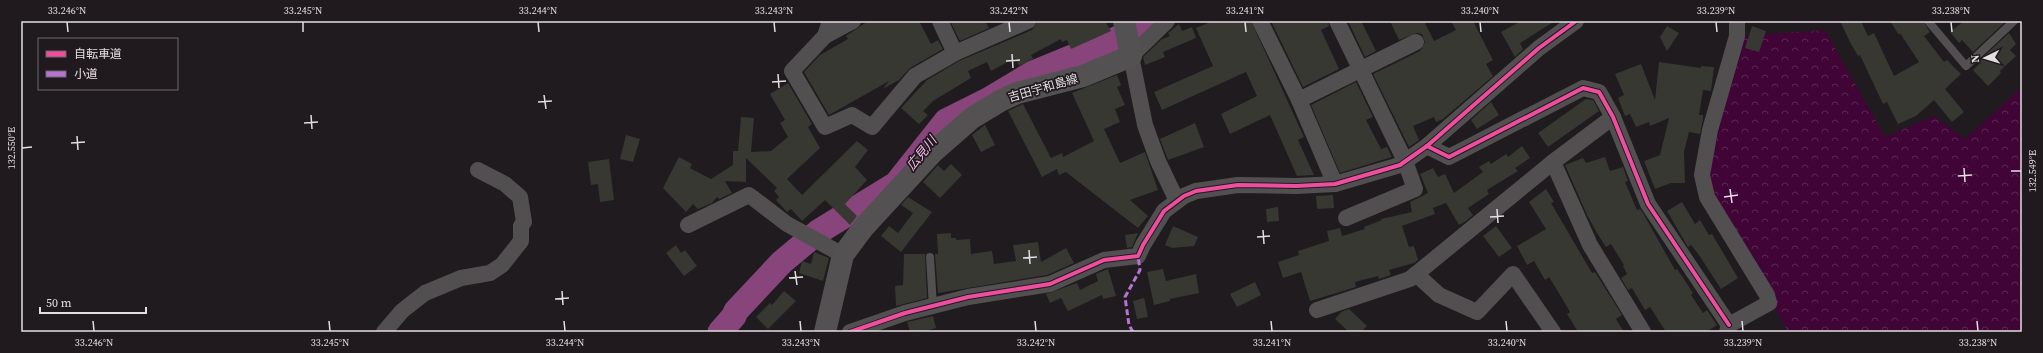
<svg xmlns="http://www.w3.org/2000/svg" width="2043" height="353" font-family="'Source Serif 4','Noto Sans JP',serif">
  <style>
    .forest { fill: url(#forest-crowns) }
    .lines { fill: none; stroke-linecap: round; stroke-linejoin: round }
    .river { stroke: #88457b; stroke-width: 25 }
    .building { fill: #363831 }
    .service { stroke: #524f50; stroke-width: 8 }
    .minor { stroke: #524f50; stroke-width: 16 }
    .secondary { stroke: #545153; stroke-width: 22 }
    .quiet { stroke: #b673d3; stroke-width: 3; stroke-dasharray: 6 3; stroke-linecap: butt }
    .cycleway-casing { stroke: #201a1f; stroke-width: 6 }
    .cycleway { stroke: #ef4d9e; stroke-width: 4 }
    .ticks { fill: none; stroke: #e3dee2; stroke-width: 1.5 }
    .labels { text-anchor: middle; stroke-width: 3.5; stroke-linejoin: round; paint-order: stroke }
    .street-label { font-size: 12px; fill: #e3dee2; stroke: #201a1f }
    .water-label { font-size: 13px; font-style: italic; fill: #f9bbea; stroke: #201a1f }
    .neatline { fill: none; stroke: #e3dee2; stroke-width: 1.5 }
    .ticks-label { font-size: 10px; text-anchor: middle; fill: #e3dee2 }
  </style>
  <defs>
    <pattern id="forest-crowns" width="20" height="18" patternUnits="userSpaceOnUse"><rect width="20" height="18" fill="#400437"/><path d="M2 6a3 3 0 1 1 6 0M12 15a3 3 0 1 1 6 0" fill="none" stroke="#5b2854"/></pattern>
  </defs>
  <rect width="100%" height="100%" fill="#1f1b1e"/>
  <path class="forest" d="M1825,30l60,107 49,-21 31,23 57,-52v245h-234l-86,-157 35,-139z"/>
  <g class="lines">
    <path class="river" d="M720,332l14,-16 2,-5 46,-49 36,-30 78,-48 50,-63 42,-21 45,-27 83,-34 38,-18"/>
  </g>
  <g class="building">
    <path d="M868,21h51l12,23 7,-4 5,9 -33,19 -11,12 -16,9 6,-8 -60,34 -25,-43 16,-17 28,-16 -2,-3z"/>
    <path d="M950,21h35l4,7 -29,13z"/>
    <path d="M1038,21h67l6,10 -40,18 -4,-9 -5,2 -1,-3 -30,16 2,4 -14,7 -4,-8 -24,13 -4,-9 -19,9 3,7 -38,23 -10,10 5,4 -9,9 -18,-16 26,-28 32,-19 73,-31z"/>
    <path d="M1213,21h38l53,116 -6,3 16,35 -17,1 -27,-61 -40,19 -9,-20 36,-18 -11,-24 -84,38 -8,-18 59,-26 -17,-38z"/>
    <path d="M1271,21h57l1,5 -8,4 18,39 -36,18z"/>
    <path d="M1348,21h13l15,30 -11,6z"/>
    <path d="M1390,21h34l10,20 22,-11 -5,-9h22l20,39 -7,4 7,12 -50,43 -7,3 -2,-5 -21,9 6,14 -10,7 -36,-73 47,-23 5,-9 -3,-8 -5,-1 -18,7z"/>
    <path d="M1521,21h34l-35,22 3,6 -8,8 -14,-25z"/>
    <path d="M1840,21h21l7,15 6,-3 20,43 25,-14 -19,-29 -1,2 -9,-14h33l7,11 -6,4 20,26 3,-2 14,14 -16,15 19,23 -12,10 -18,-22 -18,16 -18,8 -11,-22 -4,2 -23,-49 -2,1 -8,-14z"/>
    <path d="M1964,21h38l2,2 -31,29 -11,-12 -3,3 -9,-11z"/>
    <path d="M1179,24l3,7 10,-4 4,11 -33,14 2,5 -20,8 -2,-8 19,-18 8,-3 -2,-3z"/>
    <path d="M1667,26l12,7 -12,18 -7,-14z"/>
    <path d="M1752,26l14,5 -7,21 -14,-4z"/>
    <path d="M2009,33l7,11 -6,6 6,6 -16,15 1,2 -13,13 -15,-16 8,-8 -1,-2z"/>
    <path d="M1659,62l42,6v-2l13,1 -3,24 -8,-1 -4,25h4v4l-3,15 -11,-2 -5,20 1,31h-14l-16,6 -11,-28 16,-6 9,-37 -19,8 -1,-4 -13,5 -6,-13 -5,2 -7,-18 6,-3 -9,-21 26,-10 14,36z"/>
    <path d="M1117,75l4,10 -4,2 8,18 -10,4 5,13 -16,7 16,34 25,-11 13,38 -28,10 18,16 -10,12 -72,-56 -7,3 -2,-6 -15,8 -34,-66 15,-7 28,54 11,-5 1,4 31,-16 -22,-48z"/>
    <path d="M1356,82l17,35 -7,3 15,29 6,-2 5,10 -52,16 -29,-68z"/>
    <path d="M788,83l24,41 -4,3 12,21 -33,31 15,16 55,-54 11,9 -13,17 12,13 -22,24 12,12 -7,9 -25,-25 -23,21 -11,-12 -4,3 -11,-12 3,-3 -5,-6 3,-3 -31,-30v24l-21,-1 7,12 -13,6 -2,-2 -5,6 -14,6 -5,-5 -7,8 -23,-24 16,-31 13,7 -2,4 21,11 22,-14v-14h5l3,-34 13,1 -3,34 20,-1 17,-14 -8,-14 5,-3 -15,-26z"/>
    <path d="M1586,99l7,1 6,11 -51,36 -10,-14z"/>
    <path d="M1491,102l8,13 -22,14 -6,-9z"/>
    <path d="M1195,123l9,24 -36,13 -8,-21z"/>
    <path d="M985,125l10,20 -14,7 -9,-17z"/>
    <path d="M626,135l14,4 -7,23 -13,-3z"/>
    <path d="M1522,146l8,12 -15,10 3,3 -31,19 2,4 -21,14 5,7 -7,6 -7,4 -13,-22 -13,5 2,6 -33,12 7,21 5,-1 4,14 -4,3 -25,7 2,5 -12,4 -1,-3 -23,6 1,5 -46,14 -9,-29 -18,6 -5,-16 21,-7 -1,-4 31,-10 -2,-10 13,-3 2,8 23,-7 -1,-2 18,-7 -1,-1 31,-7 -2,-10 18,-9 -8,-19 13,-6 5,9 7,-3 9,19 29,-21 -4,-5 10,-6 2,3 15,-10 2,3z"/>
    <path d="M1605,157l5,14 13,-4 5,14 -3,1 12,28 3,-1 3,4 32,57 2,-1 16,24 -2,2 12,18 4,-3 10,15 -11,7h-40l-16,-25 -5,3 -13,-22 -4,2 -7,-12 6,-4 -4,-8 1,-1 -13,-21 -5,3 -9,-14 -10,-18 -22,-50 18,-7 3,5z"/>
    <path d="M609,159l5,41 -14,2 -2,-18 -7,1 -3,-23z"/>
    <path d="M951,164l11,11 -22,23 -17,-16 15,-17 6,6z"/>
    <path d="M1546,189l8,13 -3,1 41,70 3,-1 27,43 -6,4 8,13h-46l-11,-18 3,-2 -7,-12 -14,-23 -4,3 -11,-19 -7,4 -10,-19 29,-17 -17,-27z"/>
    <path d="M1333,195l1,13 -17,1 -1,-13z"/>
    <path d="M908,197l24,15 -31,40 -20,-16 8,-10 9,7 15,-20 -12,-8z"/>
    <path d="M1682,202l13,22 5,-4 9,15 3,-1 26,44 -17,11 -22,-34 -8,-10 -3,2 -21,-36z"/>
    <path d="M1278,207l1,14 -12,1 -1,-13z"/>
    <path d="M1173,226l25,11 -4,9 -22,2 -7,-3z"/>
    <path d="M1496,226l16,22 -13,9 -16,-21z"/>
    <path d="M951,233v5h5v2l14,-1 1,15 21,-3 2,13 22,-3 -3,-16 25,-3 3,20 25,-14 8,15 -27,12 -109,18 -3,-39h3l-1,-20z"/>
    <path d="M1138,233l-6,14 -5,1 -2,-13z"/>
    <path d="M676,245l5,8 4,-3 12,16 -13,10 -18,-23z"/>
    <path d="M814,252l15,6 -6,23 -24,-8 3,-12 9,3z"/>
    <path d="M904,254h21l2,44 -31,8 -1,-20 8,-1z"/>
    <path d="M1108,269l8,27 -13,3 -1,-4 -34,16 -7,-13 -11,5 -4,-9 31,-11 3,7 18,-9 -2,-7z"/>
    <path d="M1163,269l3,12 30,-7 3,19 -29,6v2l-16,4 -7,-33z"/>
    <path d="M1255,282l6,13 -24,12 -7,-13z"/>
    <path d="M784,291l12,10 -28,28 -12,-12 14,-14 2,2z"/>
    <path d="M1144,298l4,19 -11,2 -4,-18z"/>
    <path d="M1349,309l18,17 -6,6h-12l-14,-13 6,-7z"/>
    <path d="M933,316l3,12 -14,4h-12l-3,-10z"/>
  </g>
  <g class="lines">
    <g class="service">
      <path d="M1928,21l38,45 48,-45"/>
      <path d="M930,257l3,50"/>
    </g>
    <g class="minor">
      <path d="M830,21l-5,15 -33,35 33,56 27,-12 20,12 43,-51 40,-23 73,-32"/>
      <path d="M940,21l15,32"/>
      <path d="M1167,21l-36,35 14,69 13,36 19,40"/>
      <path d="M1260,21l39,79 36,84"/>
      <path d="M1337,21l68,140 10,28 -69,29"/>
      <path d="M825,36l28,-15"/>
      <path d="M1299,100l117,-58"/>
      <path d="M1427,146l22,11 134,-69 16,4 14,25 35,87 81,121"/>
      <path d="M1553,162l37,83 53,87"/>
      <path d="M688,225l61,-30 38,29 56,31"/>
      <path d="M1416,274l23,21 38,17 36,-38 40,58"/>
      <path d="M1317,310l93,-31 143,-117 60,-45"/>
      <path d="M384,332l18,-21 23,-18 36,-15 29,-5 12,-8 19,-24v-15l3,-4 -4,-25 -15,-13 -27,-14"/>
      <path d="M850,332l55,-19 63,-16 82,-13 54,-24 34,-4 5,-11 21,-34 20,-15 12,-5 42,-6 58,1 39,-2 65,-19 27,-19 112,-98 37,-27"/>
      <path d="M1727,332l2,-7 40,-22 -2,-8 -60,-98 -5,-22 8,-45 27,-94v-15"/>
    </g>
    <path class="secondary" d="M825,332l18,-77 20,-27 69,-75 40,-35 28,-17 17,-8 66,-17 48,-20 -7,-35"/>
    <path class="quiet" d="M1133,332l-4,-7 -4,-28 15,-27 -2,-14"/>
    <defs>
      <g id="cycleway">
        <path d="M1427,146l22,11 134,-69 16,4 14,25 35,87 81,121"/>
        <path d="M850,332l55,-19 63,-16 82,-13 54,-24 34,-4 5,-11 21,-34 20,-15 12,-5 42,-6 58,1 39,-2 65,-19 27,-19 112,-98 37,-27"/>
      </g>
    </defs>
    <use href="#cycleway" class="cycleway-casing"/>
    <use href="#cycleway" class="cycleway"/>
  </g>
  <path class="ticks" d="M67,22l1,10M303,22v10M538,22l1,10M774,22l1,10M1009,22l1,10M1245,22l1,10M1480,22l1,10M1716,22l1,10M1951,22l1,10M1012,54l1,14M1006,61l14,-1M778,74l1,14M772,82l14,-1M544,95l2,14M538,102l14,-1M311,115l1,14M304,123l14,-1M77,136l1,14M71,143l14,-1M22,148l10,-1M1964,168l1,14M2011,171h10M1958,176l14,-1M1730,189l2,14M1724,197l14,-2M1497,209l1,14M1490,217l14,-1M1263,230l1,14M1257,237l13,-1M1029,250l1,14M1023,258l14,-1M795,271l2,14M789,278l14,-1M562,291l1,14M555,299l14,-1M93,321l1,10M329,321l1,10M564,321l1,10M800,321l1,10M1035,321l1,10M1271,321l1,10M1506,321l1,10M1742,321l1,10M1977,321l1,10"/>
  <g class="labels">
    <g class="street-label">
      <text transform="translate(1043 88) rotate(-16)" y="4">吉田宇和島線</text>
    </g>
    <g class="water-label">
      <text transform="translate(921 153) rotate(-51)" y="5">広見川</text>
    </g>
  </g>
  <rect width="2043" height="353" fill="none" stroke="#201a1f" stroke-width="44"/>
  <rect x="38" y="38" width="140" height="52" fill="#201a1f" stroke="#6e686d"/>
  <rect x="46" y="51" width="20" height="6" fill="#ef4d9e" stroke="#6e686d"/>
  <text x="74" y="58" font-size="12" fill="#e3dee2">自転車道</text>
  <rect x="46" y="71" width="20" height="6" fill="#b673d3" stroke="#6e686d"/>
  <text x="74" y="78" font-size="12" fill="#e3dee2">小道</text>
  <g transform="translate(1985 58) rotate(265)" stroke="#201a1f" stroke-width="3" paint-order="stroke">
  <path d="M0-3L7 15L0 10L-7 15Z" fill="#e3dee2"/>
  <text y="-6" font-size="11" font-weight="bold" text-anchor="middle" fill="#e3dee2">N</text>
  </g>
  <path d="M40 307v6h106v-6" fill="none" stroke="#e3dee2" stroke-width="2"/>
  <text x="46" y="307" font-size="12" fill="#e3dee2" stroke="#201a1f" stroke-width="3" paint-order="stroke">50 m</text>
  <rect x="22" y="22" width="1999" height="309" class="neatline"/>
  <g class="ticks-label">
    <text x="67" y="14">33.246°N</text>
    <text x="303" y="14">33.245°N</text>
    <text x="538" y="14">33.244°N</text>
    <text x="774" y="14">33.243°N</text>
    <text x="1009" y="14">33.242°N</text>
    <text x="1245" y="14">33.241°N</text>
    <text x="1480" y="14">33.240°N</text>
    <text x="1716" y="14">33.239°N</text>
    <text x="1951" y="14">33.238°N</text>
    <text transform="translate(11 148) rotate(-90)" y="4">132.550°E</text>
    <text transform="translate(2032 171) rotate(-90)" y="4">132.549°E</text>
    <text x="94" y="346">33.246°N</text>
    <text x="330" y="346">33.245°N</text>
    <text x="565" y="346">33.244°N</text>
    <text x="801" y="346">33.243°N</text>
    <text x="1036" y="346">33.242°N</text>
    <text x="1272" y="346">33.241°N</text>
    <text x="1507" y="346">33.240°N</text>
    <text x="1743" y="346">33.239°N</text>
    <text x="1978" y="346">33.238°N</text>
  </g>
</svg>
